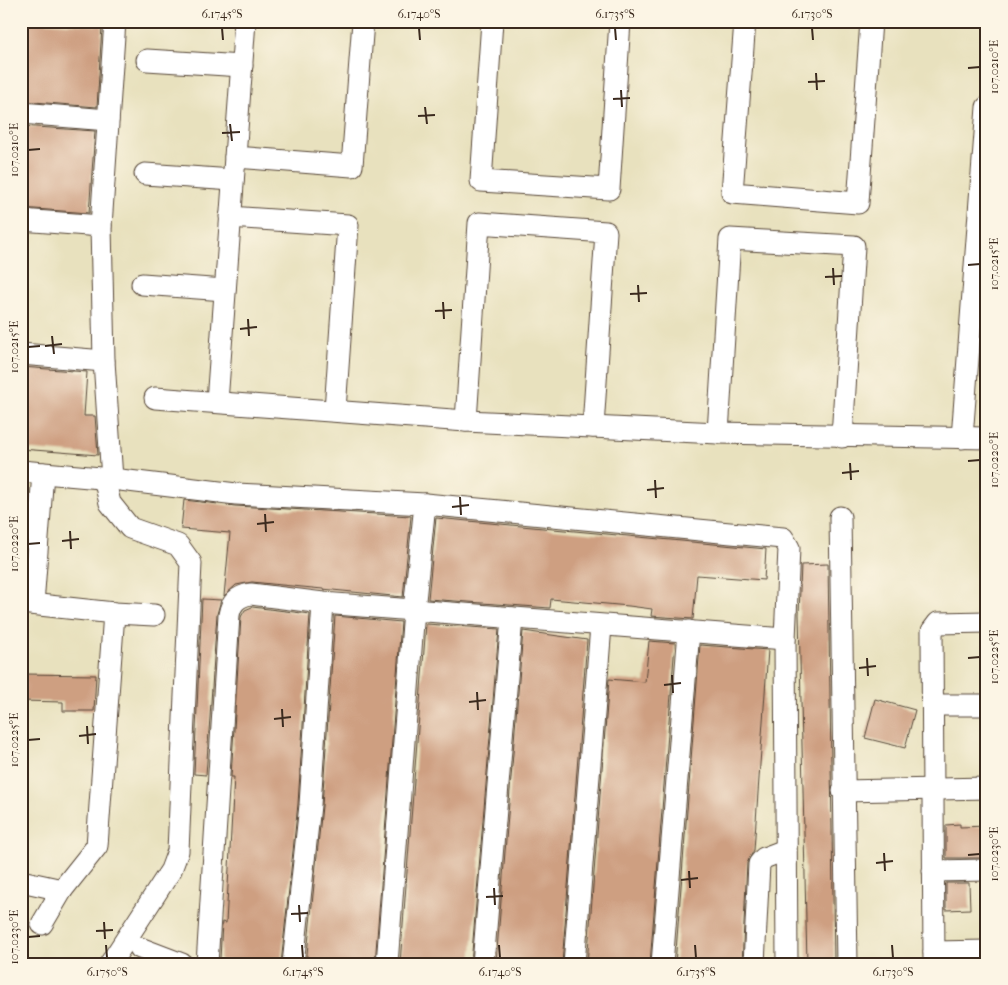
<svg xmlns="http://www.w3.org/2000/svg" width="1008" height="985" font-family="'IM FELL French Canon',serif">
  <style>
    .building { fill: #ce9f81 }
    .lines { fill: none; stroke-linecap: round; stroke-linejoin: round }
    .street-casing { stroke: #554536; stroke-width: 23 }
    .street { stroke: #fff; stroke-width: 21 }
    .ticks { fill: none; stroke: #3b2a1e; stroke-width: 2 }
    .neatline { fill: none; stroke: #3b2a1e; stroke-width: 2 }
    .ticks-label { font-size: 12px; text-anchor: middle; fill: #3b2a1e }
  </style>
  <rect width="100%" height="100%" fill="#fcf5e5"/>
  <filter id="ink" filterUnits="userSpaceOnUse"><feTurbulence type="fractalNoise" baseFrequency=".02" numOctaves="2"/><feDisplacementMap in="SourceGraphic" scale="10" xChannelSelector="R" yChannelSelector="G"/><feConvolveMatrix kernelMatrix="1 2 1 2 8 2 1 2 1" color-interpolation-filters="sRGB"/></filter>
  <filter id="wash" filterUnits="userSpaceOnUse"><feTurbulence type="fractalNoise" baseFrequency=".0096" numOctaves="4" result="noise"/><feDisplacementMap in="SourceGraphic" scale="20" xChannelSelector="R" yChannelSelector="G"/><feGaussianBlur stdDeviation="1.12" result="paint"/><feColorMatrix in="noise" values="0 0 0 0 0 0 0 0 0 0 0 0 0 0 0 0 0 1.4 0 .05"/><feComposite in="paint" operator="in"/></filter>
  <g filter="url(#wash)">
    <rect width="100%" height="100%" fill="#e8e1be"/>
    <g id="blocks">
      <g class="building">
        <path d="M21,21l81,5 -5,81 -76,-6z"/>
        <path d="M21,126l74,5 -6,82 -68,-5z"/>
        <path d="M21,367l66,5 -3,44h11l3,39 -77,-6z"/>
        <path d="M184,500l51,6 176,10 -8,81 -151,-15 -16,3 -12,11 6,-63 -49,-4z"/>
        <path d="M436,518l330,31 -2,31 -67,-5 -4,44 -42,-3 1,-7 -23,-3 -78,-7 -1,9 -122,-9z"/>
        <path d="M828,564l6,400h-27l-8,-350 2,-49z"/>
        <path d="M202,599l19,1 -4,14 -11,161 -12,-1z"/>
        <path d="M252,607l58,7 -12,190 -17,160 -61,-4 2,-38 4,1 8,-146h-3l10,-160 4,-7z"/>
        <path d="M335,616l66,6 -26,342h-69l16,-158z"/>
        <path d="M426,624l73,5 -28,335h-71z"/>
        <path d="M523,631l64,9 -25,324 -66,-1z"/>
        <path d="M649,641l26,2 -25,321h-63l22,-285 36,3z"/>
        <path d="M700,645l68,5 -14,200 -7,13 -5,101h-67z"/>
        <path d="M22,674l74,1 -2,36h-31v-9l-41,-1z"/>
        <path d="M875,699l40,11 -10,38 -40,-10z"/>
        <path d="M960,824v3l27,-1v32h-41v-33z"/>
        <path d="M946,883h23l1,26 -24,1z"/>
      </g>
    </g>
  </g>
  <g filter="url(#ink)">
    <use href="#blocks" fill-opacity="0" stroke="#554536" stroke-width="1"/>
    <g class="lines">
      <defs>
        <g id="street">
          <path d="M492,21l-11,160 128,8 11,-168"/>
          <path d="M745,21l-13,172 126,10 13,-182"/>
          <path d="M147,60l95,6"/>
          <path d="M21,113l87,7"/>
          <path d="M235,157l117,9 11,-145"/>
          <path d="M145,174l88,6"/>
          <path d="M230,217l118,8 -13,185"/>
          <path d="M21,220l80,6"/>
          <path d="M142,284l83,6"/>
          <path d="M21,354l83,7"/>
          <path d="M155,398l311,23 252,12 269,5"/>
          <path d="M217,402l28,-381"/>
          <path d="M466,421l13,-198 127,9 -13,195"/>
          <path d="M718,433l12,-194 124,7 -12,191"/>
          <path d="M962,438l25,-331"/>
          <path d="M21,471l91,8 124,15 189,10 358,34 6,10 -4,91 2,325"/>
          <path d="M104,478l6,25 20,25 48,17 13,18 -13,288 -7,19 -61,94"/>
          <path d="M112,479l-8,-118 -3,-135 14,-205"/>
          <path d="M840,517l7,447"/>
          <path d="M21,603l93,10 -17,233 -35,44 -20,34"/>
          <path d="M33,604l10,-131"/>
          <path d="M114,613l40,2"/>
          <path d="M933,705h54"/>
          <path d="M843,791l144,-3"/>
          <path d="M933,871l54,-1"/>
          <path d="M21,881l41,9"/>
          <path d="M140,948l42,16"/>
          <path d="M934,952l53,-1"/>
          <path d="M207,964l22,-349c2,-12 9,-19 22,-21l72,9 462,36"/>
          <path d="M293,964l17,-159 13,-202"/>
          <path d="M387,964l27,-354 11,-106"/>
          <path d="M483,964l29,-346"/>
          <path d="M574,964l27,-338"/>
          <path d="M662,964l27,-333"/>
          <path d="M754,964l5,-100 5,-6 21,-8"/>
          <path d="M934,964l-2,-333 6,-8 49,-1"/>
        </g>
      </defs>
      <use href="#street" class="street-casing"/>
      <use href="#street" class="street"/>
    </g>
  </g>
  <path class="ticks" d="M222,28l1,12M419,28l1,12M615,28l1,12M812,28l1,12M968,68l12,-1M816,73l1,17M808,82l17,-1M621,90l1,17M613,99l17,-1M425,107l2,17M418,116l17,-1M230,124l2,17M222,133l18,-1M28,150l12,-1M968,265l12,-1M833,268l1,17M825,277l17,-1M638,285l1,17M630,294l17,-1M443,302l1,17M435,311l17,-1M248,319l1,17M240,329l17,-2M52,336l2,18M45,346l17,-2M28,347l12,-1M968,461l12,-1M850,463l1,17M842,473l17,-2M655,480l1,18M647,490l17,-2M460,497l1,18M452,507l17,-2M265,514l1,18M257,524l17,-2M70,531l1,18M62,541l17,-2M28,544l12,-1M867,658l1,18M968,658l12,-1M859,668l17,-2M672,675l1,18M664,685l17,-2M477,692l1,18M469,702l17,-2M282,709l1,18M274,719l17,-2M87,726l1,18M79,736l17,-2M28,740l12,-1M884,853l1,18M968,855l12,-1M876,863l17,-2M689,871l1,17M681,880l17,-2M494,888l1,17M486,897l17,-1M299,905l1,17M291,914l17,-1M104,922l1,17M96,931l17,-1M28,937l12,-1M106,945l1,13M302,945l1,13M499,945l1,13M695,945l1,13M892,945l1,13"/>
  <rect width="1008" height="985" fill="none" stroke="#fcf5e5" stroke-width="55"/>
  <rect x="28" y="28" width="952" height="930" class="neatline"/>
  <g class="ticks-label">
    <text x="222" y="18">6.1745°S</text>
    <text x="419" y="18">6.1740°S</text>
    <text x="615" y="18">6.1735°S</text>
    <text x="812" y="18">6.1730°S</text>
    <text transform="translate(994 67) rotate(-90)" y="4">107.0210°E</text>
    <text transform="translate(14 150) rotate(-90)" y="4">107.0210°E</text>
    <text transform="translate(994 264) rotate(-90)" y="4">107.0215°E</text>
    <text transform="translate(14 347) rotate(-90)" y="4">107.0215°E</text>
    <text transform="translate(994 460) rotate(-90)" y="4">107.0220°E</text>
    <text transform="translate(14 544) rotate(-90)" y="4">107.0220°E</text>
    <text transform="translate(994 657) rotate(-90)" y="4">107.0225°E</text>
    <text transform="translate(14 740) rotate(-90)" y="4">107.0225°E</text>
    <text transform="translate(994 854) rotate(-90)" y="4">107.0230°E</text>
    <text transform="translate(14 937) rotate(-90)" y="4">107.0230°E</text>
    <text x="107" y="976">6.1750°S</text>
    <text x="303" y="976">6.1745°S</text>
    <text x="500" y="976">6.1740°S</text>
    <text x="696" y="976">6.1735°S</text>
    <text x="893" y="976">6.1730°S</text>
  </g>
</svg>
